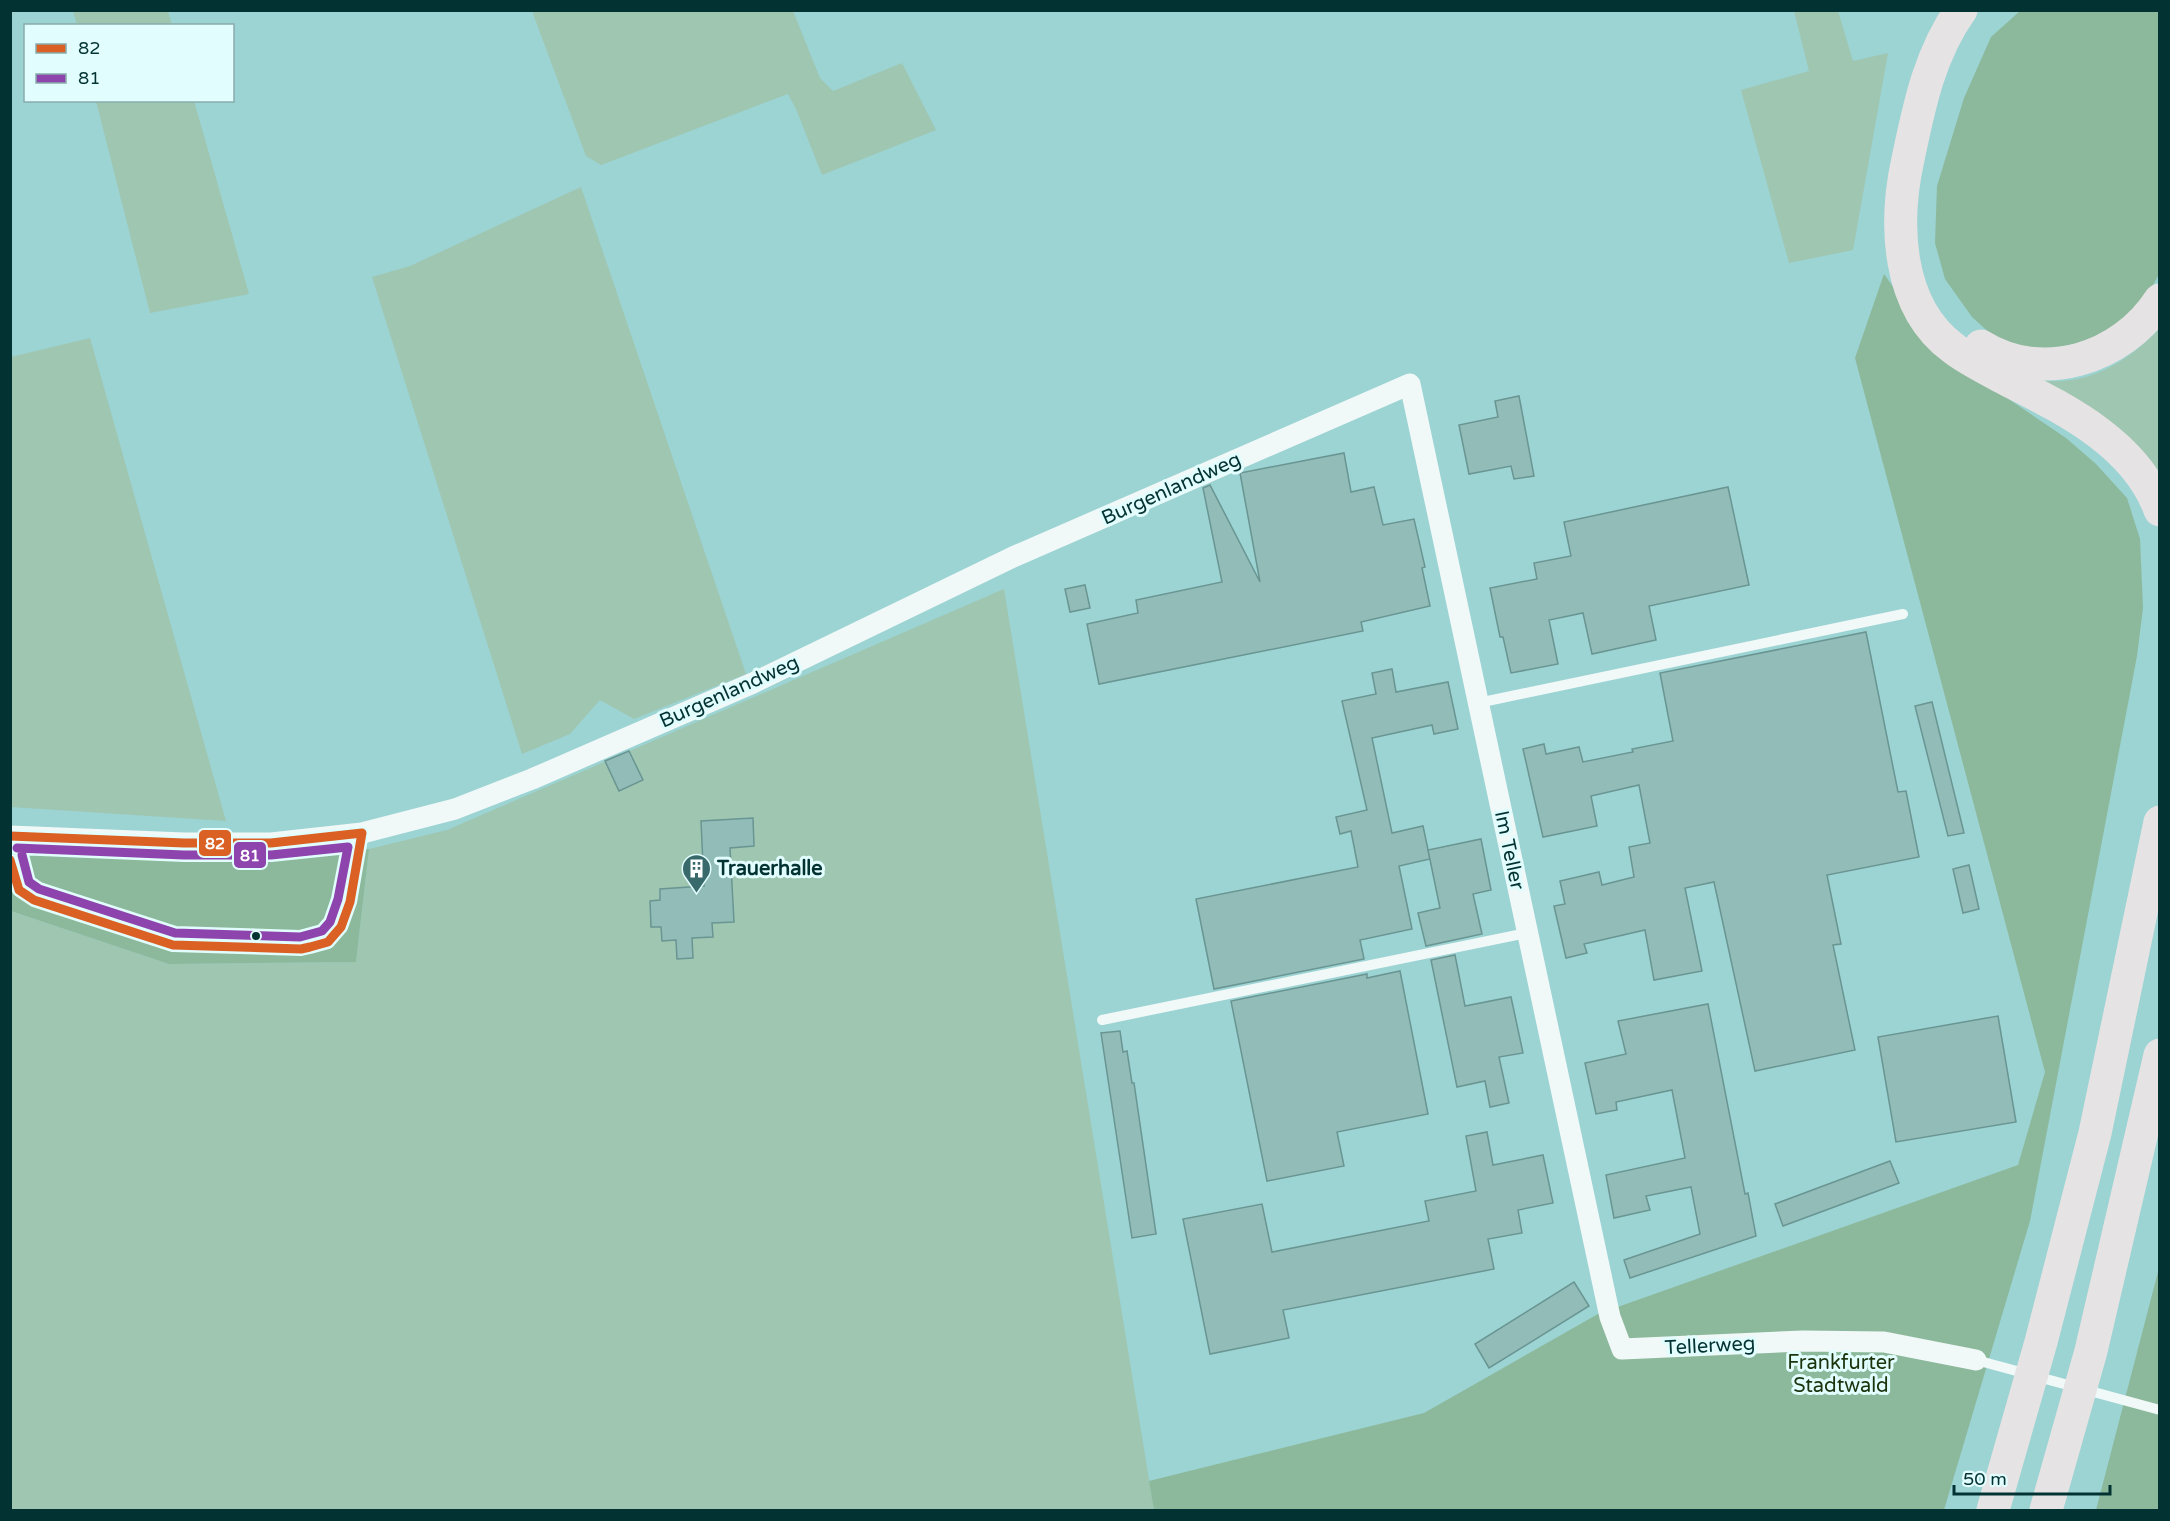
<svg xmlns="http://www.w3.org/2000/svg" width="2170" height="1521" font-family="'Varela Round',sans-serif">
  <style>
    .green { fill: #9fc6b1 }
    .forest { fill: #8cb99b }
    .building { fill: #92bcb8; stroke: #699592; stroke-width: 1.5 }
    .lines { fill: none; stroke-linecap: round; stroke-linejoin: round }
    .lane { stroke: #f0f8f8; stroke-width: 10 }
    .street { stroke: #f0f8f8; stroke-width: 21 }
    .highway { stroke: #e6e3e4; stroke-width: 33 }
    .bus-1-casing { stroke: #e2fdfd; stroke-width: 14 }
    .bus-2-casing { stroke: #e2fdfd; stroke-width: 14 }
    .bus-1 { stroke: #da6024; stroke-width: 9 }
    .bus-2 { stroke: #8e44ad; stroke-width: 9 }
    .bus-dot { fill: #033233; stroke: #e2fdfd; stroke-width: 2 }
    .labels { text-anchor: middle; stroke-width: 6; stroke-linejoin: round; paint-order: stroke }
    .street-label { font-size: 20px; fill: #033233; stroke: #e2fdfd }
    .poi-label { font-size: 20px; font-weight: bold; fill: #033233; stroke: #e2fdfd; text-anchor: start }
    .park-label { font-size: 20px; fill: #1b330d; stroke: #e2fdfd }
    .line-badge { stroke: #e2fdfd; stroke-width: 2 }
    .badge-label { font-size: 16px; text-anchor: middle; font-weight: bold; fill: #fff }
  </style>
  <rect width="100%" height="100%" fill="#9cd3d3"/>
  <g class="green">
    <path d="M73,11h95l4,14h-95z"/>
    <path d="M532,11h261l27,67 13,13 69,-28 34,67 -114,45 -26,-66 -8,-15 -187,71 -15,-9z"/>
    <path d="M1794,11h44l15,50 35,-8 -35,197 -64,13 -48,-173 68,-19z"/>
    <path d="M96,101h98l55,193 -99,19z"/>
    <path d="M581,187l165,487 -112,45 -34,-19 -30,34 -48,20 -150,-477 38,-11z"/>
    <path d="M2159,329v160l-121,-108c11,0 22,1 33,-1 35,-5 64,-26 88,-51z"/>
    <path d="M90,338l136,483 -215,-14v-450z"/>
    <path d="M1004,589l150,921h-1143v-599l158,53 187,-2 13,-113 78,-19z"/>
  </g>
  <g class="forest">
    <path d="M2020,11h139v263l-22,42 -28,22 -74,13 -42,-15 -21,-19 -27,-38 -10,-36 2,-57 27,-88 27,-61z"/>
    <path d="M1884,274l55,78 127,86 30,26 31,34 13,41 3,69 -6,48 -107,565 -86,289h-790l-5,-29 275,-68 174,-99 420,-149 27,-93 -190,-714z"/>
    <path d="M11,845l179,8 156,-1 23,-3 -13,113 -187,2 -158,-53z"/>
    <path d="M2159,1268v242h-63z"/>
  </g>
  <g class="building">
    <path d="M1519,396l15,80 -20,3 -3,-13 -42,8 -10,-49 39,-8 -3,-16z"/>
    <path d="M1344,453l7,39 23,-5 9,38 31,-6 11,48 -3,1 8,38 -69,16 2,9 -264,53 -12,-60 51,-11 -2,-13 86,-18 -19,-94 7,-3 50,97 -20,-109z"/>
    <path d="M1728,487l21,98 -100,21 7,34 -64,14 -9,-41 -34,7 9,44 -47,9 -8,-36h-3l-10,-49 47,-9 -3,-16 37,-7 -7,-34z"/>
    <path d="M1085,585l5,23 -20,4 -5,-23z"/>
    <path d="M1866,632l32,160 8,-1 13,66 -92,18 14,69 -8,1 22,105 -100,21 -41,-189 -29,6 17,83 -48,9 -9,-50 -61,14 3,9 -21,5 -12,-52 11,-2 -5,-23 39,-9 3,13 32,-8 -5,-30 21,-4 -11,-58 -48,11 6,30 -54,11 -20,-88 21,-5 2,10 33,-7 4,15 50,-10 -1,-3 41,-8 -13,-68z"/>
    <path d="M1392,669l4,23 52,-10 10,47 -24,5 -2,-9 -60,13 20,95 31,-7 7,33 -31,7 13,63 -52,11 4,19 -150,30 -18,-90 162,-32 -7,-36 -11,3 -4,-17 31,-7 -25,-109 34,-7 -4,-21z"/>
    <path d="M1932,702l32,131 -16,3 -33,-130z"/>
    <path d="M629,751l14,29 -24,11 -14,-30z"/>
    <path d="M753,818l1,28 -24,2 4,74 -22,1 1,14 -21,1 1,20 -16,1 -1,-19 -14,1 -1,-14h-10l-1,-26 10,-1v-11l44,-3 -3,-65z"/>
    <path d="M1481,839l10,51 -18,4 9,40 -56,12 -8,-33 22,-5 -12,-58z"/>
    <path d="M1969,865l10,44 -16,4 -10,-44z"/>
    <path d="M1455,955l10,51 46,-9 12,56 -24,4 10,46 -19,4 -5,-26 -28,6 -26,-127z"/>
    <path d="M1400,971l28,143 -91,18 7,34 -77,15 -36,-180 136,-27v4z"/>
    <path d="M1708,1004l37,190 3,-1 8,43 -126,42 -6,-18 76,-26 -9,-47 -45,9 4,14 -36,8 -8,-43 79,-17 -13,-68 -56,12 1,8 -21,4 -11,-51 41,-9 -8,-33z"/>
    <path d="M1998,1016l18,106 -120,20 -18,-105z"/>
    <path d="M1120,1031l3,21 4,-1 5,32h2l22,151 -24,4 -31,-205z"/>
    <path d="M1487,1132l6,33 50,-10 10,48 -35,7 4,23 -34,6 6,30 -211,41 6,28 -79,16 -27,-135 79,-15 10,48 157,-31 -4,-20 51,-10 -10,-55z"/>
    <path d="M1890,1161l9,22 -116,43 -8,-22z"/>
    <path d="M1574,1282l15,24 -100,62 -14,-24z"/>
  </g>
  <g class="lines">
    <g class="lane">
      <path d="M1478,703l425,-89"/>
      <path d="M10,858l9,32 15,10 139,45 128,4c11,-2 27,-4 34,-13 17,-18 22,-77 27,-103"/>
      <path d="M1102,1020l425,-87"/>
      <path d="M1976,1360l184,50"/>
    </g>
    <path class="street" d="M10,836l174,7h87l91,-10 93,-24 77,-30 221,-96 260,-126 397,-173 200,933 12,32 181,-8 81,1 92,18"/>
    <g class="highway">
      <path d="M1961,10c-32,45 -42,97 -53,149 -14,63 -12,147 45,189 14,11 31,19 47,28 60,31 135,65 160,134"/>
      <path d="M1981,346c61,38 141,13 179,-46"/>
      <path d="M1993,1510l48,-168 54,-209 65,-311"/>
      <path d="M2046,1510l45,-159 69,-296"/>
    </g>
    <defs>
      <path id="bus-1" d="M10,836l174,7h87l91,-10 -12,69 -9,25 -13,15 -18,5 -9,2 -128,-4 -139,-45 -15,-10 -9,-30"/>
      <path id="bus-2" d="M17,848l167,7h87l77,-8 -10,52 -8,23 -8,9 -22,6 -125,-4 -136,-44 -10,-7 -7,-27"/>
    </defs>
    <use href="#bus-1" class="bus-1-casing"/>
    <use href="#bus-2" class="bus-2-casing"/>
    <use href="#bus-1" class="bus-1"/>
    <use href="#bus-2" class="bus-2"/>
  </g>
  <defs>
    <symbol id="building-pin" viewBox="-11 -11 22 30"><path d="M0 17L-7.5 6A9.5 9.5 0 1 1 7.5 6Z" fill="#396a6b" stroke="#e2fdfd"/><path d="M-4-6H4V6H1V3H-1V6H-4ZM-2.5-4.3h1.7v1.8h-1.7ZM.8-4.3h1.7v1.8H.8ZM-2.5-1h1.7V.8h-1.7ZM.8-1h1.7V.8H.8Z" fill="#fff"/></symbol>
  </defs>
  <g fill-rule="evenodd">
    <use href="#building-pin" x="680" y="852" width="33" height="45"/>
  </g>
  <circle class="bus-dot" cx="256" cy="936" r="5"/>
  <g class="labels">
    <g class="street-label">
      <text transform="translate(1171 488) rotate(-24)" y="7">Burgenlandweg</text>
      <text transform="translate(729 691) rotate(-24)" y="7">Burgenlandweg</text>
      <text transform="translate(1510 850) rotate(78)" y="7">Im Teller</text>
      <text transform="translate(1710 1345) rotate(-3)" y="7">Tellerweg</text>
    </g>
    <g class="poi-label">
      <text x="717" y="875">Trauerhalle</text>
    </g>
    <g class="park-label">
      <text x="1841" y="1369">Frankfurter<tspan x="1841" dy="23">Stadtwald</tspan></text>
    </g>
  </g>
  <g class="line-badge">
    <rect x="198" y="829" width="34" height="28" rx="6" fill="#da6024"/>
    <rect x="233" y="841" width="34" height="28" rx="6" fill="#8e44ad"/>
  </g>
  <g class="badge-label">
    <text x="215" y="849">82</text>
    <text x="250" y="861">81</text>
  </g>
  <rect width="2170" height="1521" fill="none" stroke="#033233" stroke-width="24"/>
  <rect x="24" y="24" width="210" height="78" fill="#e2fdfd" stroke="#89acac" stroke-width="1.5"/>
  <rect x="36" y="44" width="30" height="9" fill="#da6024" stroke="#89acac" stroke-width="1.5"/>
  <text x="78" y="54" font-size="18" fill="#033233">82</text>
  <rect x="36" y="74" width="30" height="9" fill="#8e44ad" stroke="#89acac" stroke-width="1.5"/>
  <text x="78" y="84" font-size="18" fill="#033233">81</text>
  <path d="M1954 1485v9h156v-9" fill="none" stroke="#033233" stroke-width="3"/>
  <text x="1963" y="1485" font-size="18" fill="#033233" stroke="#e2fdfd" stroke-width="4.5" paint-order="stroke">50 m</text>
</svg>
